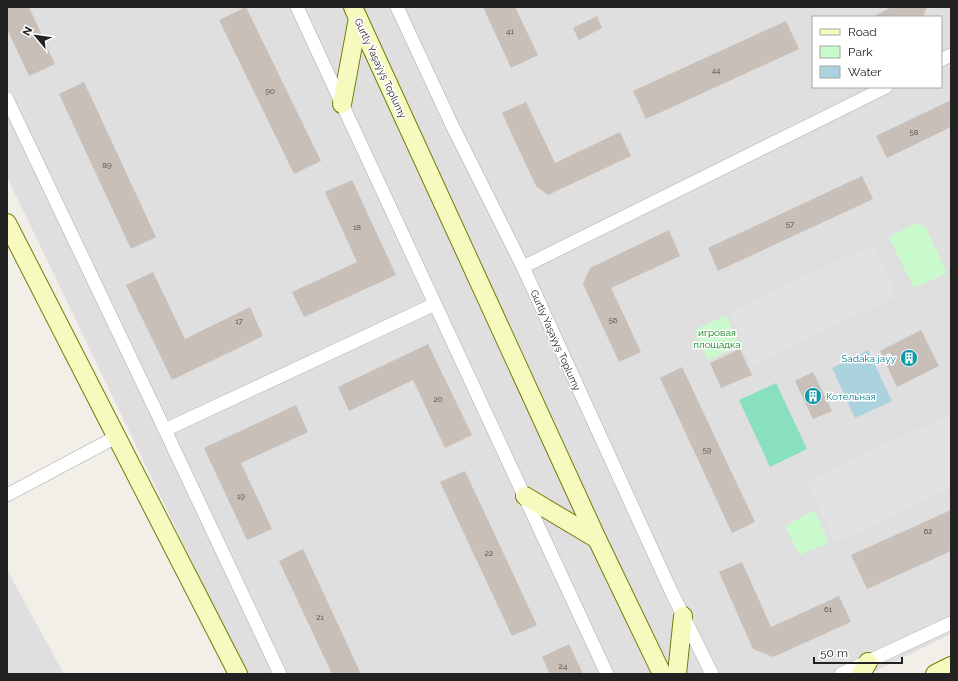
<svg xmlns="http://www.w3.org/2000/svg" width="958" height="681" font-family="Raleway,sans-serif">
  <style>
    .residential { fill: #e0dfdf; fill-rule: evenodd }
    .park { fill: #c8facc }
    .pitch { fill: #88e0be }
    .parking { fill: #e2e2e2 }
    .water { fill: #aad3df }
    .building { fill: #c7bfb8 }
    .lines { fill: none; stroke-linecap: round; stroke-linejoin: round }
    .street-casing { stroke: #a9a9a9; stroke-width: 14 }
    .secondary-casing { stroke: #707d05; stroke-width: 20 }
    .street { stroke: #fff; stroke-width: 13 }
    .secondary { stroke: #f7fabf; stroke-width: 18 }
    .labels { text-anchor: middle; stroke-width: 3; stroke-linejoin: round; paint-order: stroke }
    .number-label { font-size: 8px; fill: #4b4948 }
    .street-label { font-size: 10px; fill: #222; stroke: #fff }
    .park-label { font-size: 10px; fill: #0c8416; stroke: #fff }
    .culture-label { font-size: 10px; fill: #0d838f; stroke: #fff; text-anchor: end }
  </style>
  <rect width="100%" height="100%" fill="#f2efe9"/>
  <g class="residential">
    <path d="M7,7h944v627l-81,40h-624l-239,-497zM813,17h128v70h-128z"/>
    <path d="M7,570l57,104h-57z"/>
  </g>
  <g class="park">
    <path d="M916,223l10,5 21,45 -33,15 -25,-51z"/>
    <path d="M726,315l13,31 -31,14 -14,-30z"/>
    <path d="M814,510l15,33 -30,12 -14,-29z"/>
  </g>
  <path class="pitch" d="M776,383l31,66 -37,18 -31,-67z"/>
  <g class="parking">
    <path d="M873,244l12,22 10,31 -143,69 -23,-53z"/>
    <path d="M951,413v75l-117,55 -26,-61z"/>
  </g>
  <path class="water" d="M868,350l24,51 -37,17 -23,-50z"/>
  <g class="building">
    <path d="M7,7h22l26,57 -26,12 -22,-47z"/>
    <path d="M246,7l75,154 -27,13 -75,-154z"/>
    <path d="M483,7h32l23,48 -27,13z"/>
    <path d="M892,7h35l-4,10h-51z"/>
    <path d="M597,16l5,12 -23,12 -6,-12z"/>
    <path d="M786,21l13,28 -153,70 -13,-28z"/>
    <path d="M84,82l72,155 -25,12 -72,-155z"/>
    <path d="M951,100v27l-64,31 -11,-22z"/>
    <path d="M526,102l29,61 65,-31 11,24 -83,39 -12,-9 -34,-73z"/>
    <path d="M862,176l11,23 -155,72 -10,-23z"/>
    <path d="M352,180l44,95 -92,42 -12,-25 65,-30 -32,-70z"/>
    <path d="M669,230l11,26 -69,32 30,64 -22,10 -36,-78 7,-16z"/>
    <path d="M153,272l32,67 65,-32 13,29 -91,44 -46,-95z"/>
    <path d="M921,330l18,36 -42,21 -17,-36z"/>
    <path d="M428,344l44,91 -27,13 -32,-68 -64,31 -11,-24z"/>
    <path d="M740,349l12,26 -31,13 -11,-25z"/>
    <path d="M682,367l73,155 -23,11 -72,-155z"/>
    <path d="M813,372l19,39 -19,8 -18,-38z"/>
    <path d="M296,405l12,27 -67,31 31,66 -25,11 -43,-92z"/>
    <path d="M465,471l72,154 -25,11 -72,-154z"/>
    <path d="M951,510v41l-84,38 -16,-34z"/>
    <path d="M303,549l58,125h-29l-53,-113z"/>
    <path d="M742,562l29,65 68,-31 12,26 -78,35 -20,-8 -34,-77z"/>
    <path d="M569,644l14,30h-33l-8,-17z"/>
  </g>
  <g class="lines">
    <defs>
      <g id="street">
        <path d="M297,7l310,667"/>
        <path d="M397,7l54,116 72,144 148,324 41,83"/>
        <path d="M941,60l10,-5"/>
        <path d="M7,99l158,331 115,244"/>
        <path d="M523,267l363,-180"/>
        <path d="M165,430l270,-126"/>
        <path d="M7,495l109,-58"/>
        <path d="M841,674l110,-51"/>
      </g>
      <g id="secondary">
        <path d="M353,7l244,532 65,135"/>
        <path d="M342,104l16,-86"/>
        <path d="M7,223l231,451"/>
        <path d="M525,496l72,43"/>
        <path d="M677,674l6,-58"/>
        <path d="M861,674l7,-12"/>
        <path d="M935,674l16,-8"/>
      </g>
    </defs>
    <use href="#street" class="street-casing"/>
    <use href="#secondary" class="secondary-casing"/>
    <use href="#street" class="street"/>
    <use href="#secondary" class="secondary"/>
  </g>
  <defs>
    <symbol id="building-disc" viewBox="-11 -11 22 22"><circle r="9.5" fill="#0f9aa8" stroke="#fff"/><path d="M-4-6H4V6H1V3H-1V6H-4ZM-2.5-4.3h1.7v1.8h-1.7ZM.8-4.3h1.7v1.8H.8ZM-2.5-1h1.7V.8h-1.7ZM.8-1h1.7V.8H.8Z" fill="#fff"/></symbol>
  </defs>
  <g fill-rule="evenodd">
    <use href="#building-disc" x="899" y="348" width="20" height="20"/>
    <use href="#building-disc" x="803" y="386" width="20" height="20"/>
  </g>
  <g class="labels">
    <g class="number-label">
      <text x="510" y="34">41</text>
      <text x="716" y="73">44</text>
      <text x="270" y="94">90</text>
      <text x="914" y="135">58</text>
      <text x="107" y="168">89</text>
      <text x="790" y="227">57</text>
      <text x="357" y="230">18</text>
      <text x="613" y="323">56</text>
      <text x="239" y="324">17</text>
      <text x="438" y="402">20</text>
      <text x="707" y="453">59</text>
      <text x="241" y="499">19</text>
      <text x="928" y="534">62</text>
      <text x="489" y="556">22</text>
      <text x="828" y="612">61</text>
      <text x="320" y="620">21</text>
      <text x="563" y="669">24</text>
    </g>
    <g class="street-label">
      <text transform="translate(381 68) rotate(65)" y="4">Gurtly Ýaşaýyş Toplumy</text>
      <text transform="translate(556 340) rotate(66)" y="4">Gurtly Ýaşaýyş Toplumy</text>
    </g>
    <g class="park-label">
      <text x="717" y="336">игровая<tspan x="717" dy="12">площадка</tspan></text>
    </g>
    <g class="culture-label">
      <text x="896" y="362">Sadaka jaýy</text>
      <text x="826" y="400" text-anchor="start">Котельная</text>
    </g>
  </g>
  <rect width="958" height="681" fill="none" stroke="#222222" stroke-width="16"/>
  <rect x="812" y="16" width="130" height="72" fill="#ffffff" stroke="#a7a7a7"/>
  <rect x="820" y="29" width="20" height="6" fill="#f7fabf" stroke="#a7a7a7"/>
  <text x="848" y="36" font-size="12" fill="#222222">Road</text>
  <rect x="820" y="46" width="20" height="12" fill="#c8facc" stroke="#a7a7a7"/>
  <text x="848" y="56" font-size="12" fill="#222222">Park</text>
  <rect x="820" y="66" width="20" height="12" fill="#aad3df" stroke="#a7a7a7"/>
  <text x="848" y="76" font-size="12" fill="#222222">Water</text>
  <g transform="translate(36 36) rotate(299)" stroke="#ffffff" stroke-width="3" paint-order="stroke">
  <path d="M0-3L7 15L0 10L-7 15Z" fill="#222222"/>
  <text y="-6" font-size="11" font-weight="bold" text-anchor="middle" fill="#222222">N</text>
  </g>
  <path d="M814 657v6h88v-6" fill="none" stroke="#222222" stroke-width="2"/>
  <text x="820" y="657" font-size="12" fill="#222222" stroke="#ffffff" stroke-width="3" paint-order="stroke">50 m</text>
</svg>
